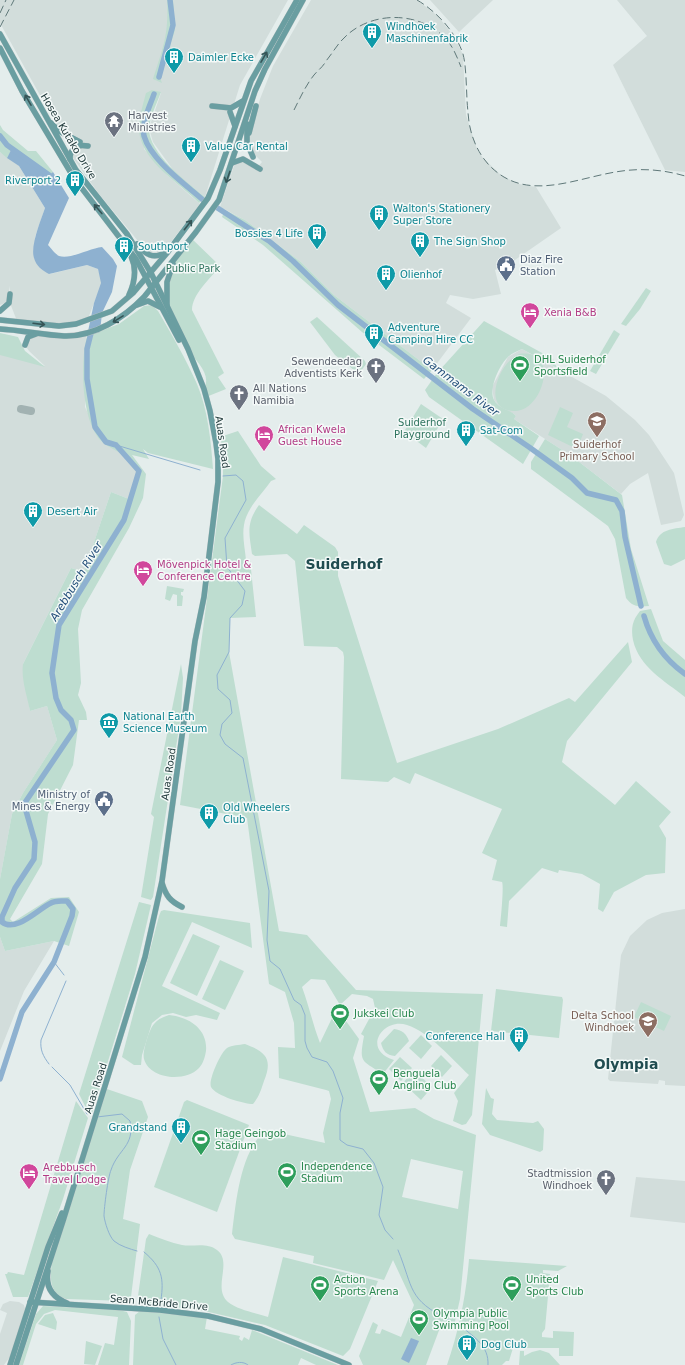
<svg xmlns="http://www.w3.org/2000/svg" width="685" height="1365" font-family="'DejaVu Sans',sans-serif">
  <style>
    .built { fill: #d2dddb }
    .green { fill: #beddd0; fill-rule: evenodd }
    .water { fill: #8eb1d0 }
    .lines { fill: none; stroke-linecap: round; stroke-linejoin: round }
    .stream { stroke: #8eb1d0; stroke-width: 1 }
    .river { stroke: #8eb1d0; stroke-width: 5.5 }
    .taxiway { stroke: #a2b2b2; stroke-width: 8 }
    .major-casing { stroke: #c2c9c9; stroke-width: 6 }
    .major { stroke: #6a9ea1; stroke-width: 5.5 }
    .rail { stroke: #5f7879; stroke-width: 1; stroke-dasharray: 8 4; stroke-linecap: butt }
    .oneway { stroke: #365557 }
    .labels { text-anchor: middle; stroke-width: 3; stroke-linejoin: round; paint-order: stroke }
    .culture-label { font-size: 10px; fill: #0d838f; stroke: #f4f9f8; text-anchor: start }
    .worship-label { font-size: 10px; fill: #5b616d; stroke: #f4f9f8; text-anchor: start }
    .street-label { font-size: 10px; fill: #243d3e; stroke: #f4f9f8 }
    .service-label { font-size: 10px; fill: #4e5e75; stroke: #f4f9f8; text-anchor: start }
    .park-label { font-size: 10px; fill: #2f745f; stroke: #f4f9f8 }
    .hotel-label { font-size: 10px; fill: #b23c85; stroke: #f4f9f8; text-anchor: start }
    .leisure-label { font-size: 10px; fill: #27864d; stroke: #f4f9f8; text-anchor: start }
    .education-label { font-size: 10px; fill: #785e54; stroke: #f4f9f8 }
    .water-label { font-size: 11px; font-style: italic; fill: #204d78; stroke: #f4f9f8 }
    .district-label { font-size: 14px; font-weight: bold; fill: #204c50; stroke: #f4f9f8 }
  </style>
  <rect width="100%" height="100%" fill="#e4edec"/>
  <g class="built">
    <path d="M0,0h288l-48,85 -35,112 -29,-23 -23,-32 -4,-14 12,-35 -9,-3 -8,59 23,26 33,29 -29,38 -11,10 -12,1 -49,-59 -28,-39 10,-16 -24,-13 -57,-103z"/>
    <path d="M311,0h106l21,16 17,22 8,17 3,60 11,34 6,9 19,18 17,8 17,3 25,41 -49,34 -17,8 6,24 -28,5 -23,-4 -4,8 25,15 -39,52 -98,-75 -33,-33 -56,-42 -25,-13 15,-44 6,-2 15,8 6,-7 -11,-11 -3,-11 12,-41 13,-33z"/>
    <path d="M430,0h63l-34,32z"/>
    <path d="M617,0h68v172l-20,-2 -52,-105 34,-29z"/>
    <path d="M0,152l19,14 26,42 -10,29 -1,21 7,11 9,5 37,-9 11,4 4,14 -15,38 -23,4 -47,-4 -7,-18v-17l-3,16 -7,3z"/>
    <path d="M86,333l-1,74 16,34 23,14 14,17 -9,27 -18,-7 -27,80 -13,-4 -48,96 7,47 17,-5 10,34 -34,53 -11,21 -12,65v-526l45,13 -16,-15 -4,-6 6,-10z"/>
    <path d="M522,349l84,47 29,24 14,15 25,38 10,42 -3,6 -20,4 -13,-52 -18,11 -9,10 -51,-39 -56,-36 2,-3 -2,-2 -15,-8 -5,-6 -2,-13 16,-30z"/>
    <path d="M685,909v177l-20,-1v-4l-6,-1 -1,4 -48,-3 -2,-2 13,-124 9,-19 17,-16 15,-7z"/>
    <path d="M0,937l5,14 49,-10 -30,50 -24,60z"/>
    <path d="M636,1177l49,4v42l-55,-6z"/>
    <path d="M10,1301l9,1 5,3 1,4 -13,45 -8,11h-4v-31l7,-21 -7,-3 3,-6z"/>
  </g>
  <g class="green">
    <path d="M167,0h6l2,30 -15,48 2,5 -9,-4c10,-31 16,-45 14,-79z"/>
    <path d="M152,90l9,2c-4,11 -11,25 -12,36 -1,25 39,55 56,69l-6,6c-20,-21 -55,-39 -60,-71 -1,-13 4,-27 7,-39z"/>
    <path d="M0,125l3,5 25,21h8l17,21 -4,3 -37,-26 -5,9 -7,-6z"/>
    <path d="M225,210l20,10 56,42 33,33 98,75 -8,9 -62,-47 -99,-87 -41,-28z"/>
    <path d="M191,238l29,28c-9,12 -28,28 -28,44l32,63 -6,4 8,12 -20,8 -2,-8c8,-15 -8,-28 -16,-39 -6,-9 -18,-31 -21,-42 -3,-11 5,-43 11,-53 3,-6 9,-12 13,-17z"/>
    <path d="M646,288l5,3 -11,18 -14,17 -5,-2z"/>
    <path d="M152,305l6,6c14,24 28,48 39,73 11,26 14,57 16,85l-65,-16 -5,-4 6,10 -17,-4 14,19 -3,24 -14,30 -47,82 -4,19 3,54 -3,12 8,17 1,8h-8l-6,45 -25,49 -6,50 -32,55 3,3 38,-24 18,-1 10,15 -10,34 -15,-5 -49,10 -5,-14v-58l12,-65 11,-21 34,-53 -10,-34 -17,5c-3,-16 -9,-31 -7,-47l48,-96 13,4 27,-80 18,7 9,-27c-4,-6 -8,-12 -14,-16 -7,-6 -17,-9 -23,-15 -20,-21 -21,-79 -14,-105l32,-12 25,-18z"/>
    <path d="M317,317l48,44 1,3 -7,10 -24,-19 -25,-33z"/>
    <path d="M484,321l69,38 4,9 -35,-19c-4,2 -10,4 -14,8 -8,7 -20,32 -14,43 5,9 16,9 22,16l-2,3 25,17 -16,28 -94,-67 -4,-7 12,-17z"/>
    <path d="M614,330l6,4 -24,40 -6,-3z"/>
    <path d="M0,333l18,4 7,14 20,16 -45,-12z"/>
    <path d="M519,354c43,-6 23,59 -5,57 -34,-1 -15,-49 5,-57z"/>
    <path d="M421,404l22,15 -17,29 -20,-15 -1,-3z"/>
    <path d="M560,407l13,6 -6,14 16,7 -6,15 -29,-14z"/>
    <path d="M238,431l23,35 15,13 -5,2c-9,13 -25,28 -27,44 -2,11 1,24 2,35h4l6,57 -26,1 -1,34 50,279 28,4 49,55 127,4 -11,121 -6,9 -4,1 -9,-4 5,-20 -4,-8 15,-18c-17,-16 -40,-43 -62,-50 -24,-8 -46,25 -13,35l-11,14c-22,-14 -24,-11 -19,-38l-3,-2 14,-26 -2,-9 -6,-3 -15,-2 -12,11 -15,-25 -14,-1 -9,8c7,19 11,38 18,56l12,-25 14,3 13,18 -6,19 17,54 45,-4 19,11 42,16 -16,164 -7,31 -12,-5 -15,40h-63l-4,-9 13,-32 1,-2 5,3 -3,8 5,1 2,-5 19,8 13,-32 -21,-45 -9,20 -71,-17 1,-7 -79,-17 -3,-5c4,-32 8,-83 34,-104l59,13 -2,-10 8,-34 -2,-8 -3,-1 -47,-12 -1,-31 17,1 -1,-25 -9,-31 -16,-8 -22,-166 -67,-13 43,-329v-16l-2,-20 2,-4zM411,1159l52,12 -5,38 -56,-12z"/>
    <path d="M545,439l25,16 52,40 9,54 18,57c-11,1 -16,1 -23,-8l-11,-59 -7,-13 -77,-57v-7z"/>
    <path d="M259,505l38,29 7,-9 31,22 3,5v24l59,187 101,-34 71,-31 6,4 53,-60 4,20 -65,79 -5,21 53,43 21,-24 35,31 -12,14 7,12 -1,35 -19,2 -32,17 -11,20 -5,-3 2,-25 -18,-10 -23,-4 -1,3 -16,-5 -33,33 -2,26 -7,-1c1,-8 4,-41 2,-44l-10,-2 5,-20 -15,-7 20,-44 -87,-36 -5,11 -16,-7 -6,5 -47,-3 3,-122 -1,-5 -6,-5 -33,-1 -9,-85 -8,-7 -32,2 -3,-2c-3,-21 -6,-31 7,-49z"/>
    <path d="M685,527v32l-14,7 -7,-2 -8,-22c4,-13 17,-13 29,-15z"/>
    <path d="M167,586l17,3 -1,3h-2v3l2,1 -1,10h-5v-11l-4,-1 -3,7 -5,-2z"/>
    <path d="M651,609l12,32 22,19v37c-20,-16 -46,-30 -52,-57 -2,-12 -1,-19 7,-29z"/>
    <path d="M181,664l2,14 -2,37 -28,182 -2,3 -10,-3 13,-80 -3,-3z"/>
    <path d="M139,902l12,3 -16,69 -43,139 -6,-5 -7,-14z"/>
    <path d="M164,910l86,13 2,25 -60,-26 -30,64 58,27 -3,7 -21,-5 -10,2 -13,-4 -11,2 -10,8 -10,32 -1,10h-7l-12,-8 37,-141 2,-5z"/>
    <path d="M193,934l27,12 -23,50 -27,-13z"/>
    <path d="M220,960l24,11 -19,39 -23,-11z"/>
    <path d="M496,989l66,8 1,3 -4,38 -68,-7z"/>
    <path d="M641,1002l30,14 -7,15 -30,-14z"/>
    <path d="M169,1015c20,2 39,14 37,36 -1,6 -3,13 -7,17 -13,14 -49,12 -55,-9 -2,-6 5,-30 10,-35 4,-5 9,-7 15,-9z"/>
    <path d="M394,1029c8,1 12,4 15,12l-14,15c-9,-1 -12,-5 -14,-13z"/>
    <path d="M421,1035l11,11 -11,13 -12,-11z"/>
    <path d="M245,1044c21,8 28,15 19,37 -3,9 -5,16 -11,23 -9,0 -37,-8 -42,-17 -3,-7 10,-35 16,-39 5,-3 12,-3 18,-4z"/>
    <path d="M441,1055l11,11 -10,11 -11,-11z"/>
    <path d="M400,1057l12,11 -11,13 -12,-12z"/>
    <path d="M414,1070l18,17 -11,13 -18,-17z"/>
    <path d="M104,1088l38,13 6,16 -18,53 -7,49 17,5 -9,73 -4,4 -61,-2c-19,-7 -16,-25 -13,-43z"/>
    <path d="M486,1088l5,10 3,1 -2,15 5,6 36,3 5,-2 6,8 -1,21 -3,2 -50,-17 -8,-11z"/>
    <path d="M187,1100l62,25 -32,87 -63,-25 30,-85z"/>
    <path d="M76,1101l12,17 -25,81 -35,98h-15l-8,-23h2l1,-2 16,3z"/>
    <path d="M149,1234c11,4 22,9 33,11 11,2 25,-3 35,5 16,12 -5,38 11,52 10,8 28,11 40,15l15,-60 95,24 -28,68 -7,7 -78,-31 -65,-15 -55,-6 -7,-8 8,-57z"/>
    <path d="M469,1259l98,7 -9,5 -15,-1v3l7,1 -5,55 -3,4v4l11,1v-7l21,1 -1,24h-14v-8h-46l-4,13h-3l-4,4h-55c12,-35 19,-69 22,-106z"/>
    <path d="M43,1306l76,4 8,2 4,9 -2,44h-31l7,-22 9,2 4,-28 -63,-7 -11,4 -8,10 -13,41h-4l17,-51z"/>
    <path d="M140,1311l67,6 -2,12 35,7 -1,3 3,2 2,-4 5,3 3,-10 86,35h-22l-15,-7 -3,7h-165l2,-50z"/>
    <path d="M53,1313l4,9 -1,8 -18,-6 7,-9z"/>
    <path d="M86,1341l16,5 -7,19 -11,-1z"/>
    <path d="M540,1350l9,3 11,12h-41l1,-14h4v5l8,-4z"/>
  </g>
  <g class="water">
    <path d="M12,148l37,27 4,-3 16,26 -21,47c3,3 7,9 11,11 11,4 31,-8 43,-9l11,12 4,7 -5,26 -10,21 -2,19 -13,4 7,-33 7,-20 -3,-14 -11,-4 -38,9c-6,-3 -13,-8 -15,-16 -4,-12 7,-38 11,-50l-26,-42 -12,-8z"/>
    <path d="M411,1338l8,3 -10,22 -8,-4z"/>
  </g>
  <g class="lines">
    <g class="stream">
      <path d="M116,445l84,25"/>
      <path d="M223,476l13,-1 7,6 3,19 -21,38 2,29 18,24 -3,14 -12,13 -1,34 -12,23 1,14 12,11 2,13 -10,11 -2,11 5,9 18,14 26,133 -2,49 3,21 10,8 14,31 7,5 4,10v26l2,7 5,9 15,5 6,9 10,27 -3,15v27l7,5 16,4 11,14 9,24 -4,28 6,15 8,9"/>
      <path d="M54,962l10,13"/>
      <path d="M49,1064c-6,-8 -9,-14 -8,-24l25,-59"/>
      <path d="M52,1067l18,18 17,29"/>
      <path d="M97,1117l25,-3 8,7c5,25 -12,28 -19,49 -3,7 -7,38 -7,46 1,7 5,20 10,25 6,5 16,8 23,10"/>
      <path d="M398,1250c16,39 9,49 51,70"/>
      <path d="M144,1252c18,15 20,26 17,48"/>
      <path d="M159,1317l4,22 13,26"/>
      <path d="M462,1327c13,11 27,19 26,38"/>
      <path d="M231,1365c5,-3 12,-4 17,0"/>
    </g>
    <g class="river">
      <path d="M159,77l14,-52 -3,-25"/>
      <path d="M154,94c-4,12 -13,29 -10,42 7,24 41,48 59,64"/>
      <path d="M0,136l7,9 42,30 2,7"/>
      <path d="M216,207l53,34 24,20 45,44 135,104 56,38 43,31 15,15 29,7 6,11 3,26 16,69"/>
      <path d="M644,616c7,25 20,43 41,58"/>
      <path d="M0,1079l22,-67 32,-50 18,-46 1,-7 -6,-8c-5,0 -12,-1 -16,2 -13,6 -35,30 -49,19v-5l13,-29 19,-29 1,-17 -11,-38 50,-74 -3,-10 -10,-10 -5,-12 -4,-25 7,-48 65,-105 15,-49 -23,-26 -10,-3 -11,-15 -8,-48v-30l5,-20"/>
    </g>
    <path class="taxiway" d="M21,409l10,2"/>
    <defs>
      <g id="major">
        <path d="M0,34l76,136 51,64 24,39 37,76 16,40 6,22 6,32 2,16v23l-14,115 -9,44 -33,240 -17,76 -82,264 -47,144"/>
        <path d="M0,48l22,43 52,87 62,81 43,81"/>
        <path d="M212,106l19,2 12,-7"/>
        <path d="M230,112l5,14"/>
        <path d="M51,123l8,8 21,11"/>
        <path d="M247,124v19l6,14"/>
        <path d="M249,133l7,-27"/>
        <path d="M70,159c0,-12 8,-15 18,-13"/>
        <path d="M232,163l11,-4 17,10"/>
        <path d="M137,244c8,10 17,17 29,7"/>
        <path d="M129,295c6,-13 8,-26 2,-39"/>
        <path d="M137,305l11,-4 12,6"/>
        <path d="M167,305v-23l6,-18"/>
        <path d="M0,311l9,-8 1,-9"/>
        <path d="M0,320l59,6 17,-2 36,-13 21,-18 34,-40 41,-55 12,-28 31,-89 46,-81"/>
        <path d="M0,329c21,1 43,6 64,7 30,1 60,-18 80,-39l52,-65 23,-32 36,-109 10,-22 38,-69"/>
        <path d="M25,345l3,-8 8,-3"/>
        <path d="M162,883c4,13 8,18 20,24"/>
        <path d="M48,1271c-3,16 4,26 19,32"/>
        <path d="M30,1302l130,8 48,6 53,13 88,36"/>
        <path d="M10,1365l38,-118 14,-34"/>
      </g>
    </defs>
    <use href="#major" class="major-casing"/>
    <use href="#major" class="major"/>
    <g class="rail">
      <path d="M417,0c19,11 39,32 46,54 4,15 3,42 5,58 1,19 7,37 20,52 38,41 88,13 134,7 21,-3 43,-1 63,5"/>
      <path d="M0,13l6,-13"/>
      <path d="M0,27l14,-27"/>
      <path d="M294,110c6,-12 12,-25 20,-35 4,-5 9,-8 12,-14 6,-7 10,-15 17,-22 26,-28 75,-29 102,-1 8,8 12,19 16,29"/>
    </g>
  </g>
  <defs><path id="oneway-shaft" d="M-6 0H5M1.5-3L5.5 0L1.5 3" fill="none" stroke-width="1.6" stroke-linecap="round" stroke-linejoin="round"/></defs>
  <g class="oneway">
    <use href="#oneway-shaft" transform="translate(264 57) rotate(-60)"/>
    <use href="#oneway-shaft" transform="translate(28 100) rotate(-120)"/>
    <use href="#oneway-shaft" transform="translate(228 177) rotate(109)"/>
    <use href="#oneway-shaft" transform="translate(98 209) rotate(-130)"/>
    <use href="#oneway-shaft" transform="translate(188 225) rotate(-52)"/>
    <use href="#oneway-shaft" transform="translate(118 319) rotate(148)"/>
    <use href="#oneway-shaft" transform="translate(39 324) rotate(7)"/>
  </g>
  <defs>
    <symbol id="building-pin" viewBox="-11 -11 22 30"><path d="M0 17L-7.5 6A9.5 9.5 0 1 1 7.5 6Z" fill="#0f9aa8" stroke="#f4f9f8"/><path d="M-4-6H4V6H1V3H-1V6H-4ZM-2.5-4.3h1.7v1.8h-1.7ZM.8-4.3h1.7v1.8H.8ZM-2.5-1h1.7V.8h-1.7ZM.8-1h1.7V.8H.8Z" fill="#fff"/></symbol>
    <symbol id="temple-pin" viewBox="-11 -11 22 30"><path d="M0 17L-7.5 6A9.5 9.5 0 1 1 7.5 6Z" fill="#6b7280" stroke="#f4f9f8"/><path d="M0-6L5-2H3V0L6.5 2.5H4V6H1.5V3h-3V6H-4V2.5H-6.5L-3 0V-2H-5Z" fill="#fff"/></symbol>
    <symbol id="civic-pin" viewBox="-11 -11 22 30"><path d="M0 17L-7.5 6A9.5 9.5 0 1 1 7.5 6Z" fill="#5c6f8a" stroke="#f4f9f8"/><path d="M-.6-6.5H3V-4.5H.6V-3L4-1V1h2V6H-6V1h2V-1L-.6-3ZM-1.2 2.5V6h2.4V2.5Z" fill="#fff"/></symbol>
    <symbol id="hotel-pin" viewBox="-11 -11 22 30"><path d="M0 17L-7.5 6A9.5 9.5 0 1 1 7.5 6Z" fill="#d1479c" stroke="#f4f9f8"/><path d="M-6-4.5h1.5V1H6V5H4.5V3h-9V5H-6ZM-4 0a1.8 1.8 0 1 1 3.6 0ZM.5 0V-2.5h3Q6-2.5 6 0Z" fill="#fff"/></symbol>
    <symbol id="stadium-pin" viewBox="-11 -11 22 30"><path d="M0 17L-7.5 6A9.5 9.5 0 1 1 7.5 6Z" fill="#2e9e5b" stroke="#f4f9f8"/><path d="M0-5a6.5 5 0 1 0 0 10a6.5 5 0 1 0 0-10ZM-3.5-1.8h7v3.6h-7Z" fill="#fff"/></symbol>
    <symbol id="church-pin" viewBox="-11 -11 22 30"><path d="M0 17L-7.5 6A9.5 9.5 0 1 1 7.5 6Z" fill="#6b7280" stroke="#f4f9f8"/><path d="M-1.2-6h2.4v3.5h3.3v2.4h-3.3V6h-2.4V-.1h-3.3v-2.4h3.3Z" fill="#fff"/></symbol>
    <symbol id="school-pin" viewBox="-11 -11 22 30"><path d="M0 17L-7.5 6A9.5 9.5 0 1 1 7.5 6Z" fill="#8d6e63" stroke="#f4f9f8"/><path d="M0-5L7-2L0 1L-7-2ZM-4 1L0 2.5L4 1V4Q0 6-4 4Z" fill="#fff"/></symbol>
    <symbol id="museum-pin" viewBox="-11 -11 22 30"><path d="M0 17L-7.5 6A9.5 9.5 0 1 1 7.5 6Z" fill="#0f9aa8" stroke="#f4f9f8"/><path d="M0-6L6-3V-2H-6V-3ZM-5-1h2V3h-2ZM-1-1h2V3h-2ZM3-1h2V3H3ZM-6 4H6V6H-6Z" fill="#fff"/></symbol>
  </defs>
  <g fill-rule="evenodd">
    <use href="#building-pin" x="361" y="21" width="22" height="30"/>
    <use href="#building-pin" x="163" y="46" width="22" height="30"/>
    <use href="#temple-pin" x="103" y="110" width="22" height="30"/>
    <use href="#building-pin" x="180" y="135" width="22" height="30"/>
    <use href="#building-pin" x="64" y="169" width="22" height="30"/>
    <use href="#building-pin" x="368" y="203" width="22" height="30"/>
    <use href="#building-pin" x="306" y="222" width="22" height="30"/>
    <use href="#building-pin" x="409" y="230" width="22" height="30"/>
    <use href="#building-pin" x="113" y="235" width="22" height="30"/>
    <use href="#civic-pin" x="495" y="254" width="22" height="30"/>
    <use href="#building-pin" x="375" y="263" width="22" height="30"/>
    <use href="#hotel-pin" x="519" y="301" width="22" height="30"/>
    <use href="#building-pin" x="363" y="322" width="22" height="30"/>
    <use href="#stadium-pin" x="509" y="354" width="22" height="30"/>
    <use href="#church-pin" x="365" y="356" width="22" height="30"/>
    <use href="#church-pin" x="228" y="383" width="22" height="30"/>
    <use href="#school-pin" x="586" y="410" width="22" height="30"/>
    <use href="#building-pin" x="455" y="419" width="22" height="30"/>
    <use href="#hotel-pin" x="253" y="424" width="22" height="30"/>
    <use href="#building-pin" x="22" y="500" width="22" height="30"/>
    <use href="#hotel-pin" x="132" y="559" width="22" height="30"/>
    <use href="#museum-pin" x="98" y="711" width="22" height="30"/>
    <use href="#civic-pin" x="93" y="789" width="22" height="30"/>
    <use href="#building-pin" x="198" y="802" width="22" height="30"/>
    <use href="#stadium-pin" x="329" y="1002" width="22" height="30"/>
    <use href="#school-pin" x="637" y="1010" width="22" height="30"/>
    <use href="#building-pin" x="508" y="1025" width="22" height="30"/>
    <use href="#stadium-pin" x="368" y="1068" width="22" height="30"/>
    <use href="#building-pin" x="170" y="1116" width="22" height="30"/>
    <use href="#stadium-pin" x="190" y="1128" width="22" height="30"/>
    <use href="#stadium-pin" x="276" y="1161" width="22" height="30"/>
    <use href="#hotel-pin" x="18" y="1162" width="22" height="30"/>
    <use href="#church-pin" x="595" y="1168" width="22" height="30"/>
    <use href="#stadium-pin" x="309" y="1274" width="22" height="30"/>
    <use href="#stadium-pin" x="501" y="1274" width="22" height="30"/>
    <use href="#stadium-pin" x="408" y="1308" width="22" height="30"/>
    <use href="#building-pin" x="456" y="1333" width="22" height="30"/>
  </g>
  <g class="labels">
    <g class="culture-label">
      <text x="386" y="30">Windhoek<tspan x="386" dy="12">Maschinenfabrik</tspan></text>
      <text x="188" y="61">Daimler Ecke</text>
      <text x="205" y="150">Value Car Rental</text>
      <text x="61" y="184" text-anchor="end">Riverport 2</text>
      <text x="393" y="212">Walton's Stationery<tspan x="393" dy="12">Super Store</tspan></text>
      <text x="303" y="237" text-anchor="end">Bossies 4 Life</text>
      <text x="434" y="245">The Sign Shop</text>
      <text x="138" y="250">Southport</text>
      <text x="400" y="278">Olienhof</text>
      <text x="388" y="331">Adventure<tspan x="388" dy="12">Camping Hire CC</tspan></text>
      <text x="480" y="434">Sat-Com</text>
      <text x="47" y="515">Desert Air</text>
      <text x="123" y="720">National Earth<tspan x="123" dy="12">Science Museum</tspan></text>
      <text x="223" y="811">Old Wheelers<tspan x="223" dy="12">Club</tspan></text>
      <text x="505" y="1040" text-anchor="end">Conference Hall</text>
      <text x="167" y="1131" text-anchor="end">Grandstand</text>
      <text x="481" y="1348">Dog Club</text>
    </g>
    <g class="worship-label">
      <text x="128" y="119">Harvest<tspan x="128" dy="12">Ministries</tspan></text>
      <text x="362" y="365" text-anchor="end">Sewendeedag<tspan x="362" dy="12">Adventists Kerk</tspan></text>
      <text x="253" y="392">All Nations<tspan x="253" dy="12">Namibia</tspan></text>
      <text x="592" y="1177" text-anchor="end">Stadtmission<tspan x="592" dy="12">Windhoek</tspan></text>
    </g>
    <g class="street-label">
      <text transform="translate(69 136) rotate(59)" y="4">Hosea Kutako Drive</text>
      <text transform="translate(223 442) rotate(82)" y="4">Auas Road</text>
      <text transform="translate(168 774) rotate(-82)" y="4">Auas Road</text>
      <text transform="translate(95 1088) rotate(-72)" y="4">Auas Road</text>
      <text transform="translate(159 1302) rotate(5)" y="4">Sean McBride Drive</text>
    </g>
    <g class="service-label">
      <text x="520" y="263">Diaz Fire<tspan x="520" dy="12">Station</tspan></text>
      <text x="90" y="798" text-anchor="end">Ministry of<tspan x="90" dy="12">Mines &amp; Energy</tspan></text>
    </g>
    <g class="park-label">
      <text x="193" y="272">Public Park</text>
      <text x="422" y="426">Suiderhof<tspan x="422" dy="12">Playground</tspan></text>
    </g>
    <g class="hotel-label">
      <text x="544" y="316">Xenia B&amp;B</text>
      <text x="278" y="433">African Kwela<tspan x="278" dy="12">Guest House</tspan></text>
      <text x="157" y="568">Mövenpick Hotel &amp;<tspan x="157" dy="12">Conference Centre</tspan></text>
      <text x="43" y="1171">Arebbusch<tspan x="43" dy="12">Travel Lodge</tspan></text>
    </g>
    <g class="leisure-label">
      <text x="534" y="363">DHL Suiderhof<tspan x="534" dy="12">Sportsfield</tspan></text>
      <text x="354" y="1017">Jukskei Club</text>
      <text x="393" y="1077">Benguela<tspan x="393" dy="12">Angling Club</tspan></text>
      <text x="215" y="1137">Hage Geingob<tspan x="215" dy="12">Stadium</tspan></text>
      <text x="301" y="1170">Independence<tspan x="301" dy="12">Stadium</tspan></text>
      <text x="334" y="1283">Action<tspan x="334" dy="12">Sports Arena</tspan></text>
      <text x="526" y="1283">United<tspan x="526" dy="12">Sports Club</tspan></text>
      <text x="433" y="1317">Olympia Public<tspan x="433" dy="12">Swimming Pool</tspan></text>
    </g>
    <g class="education-label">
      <text x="597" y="448">Suiderhof<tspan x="597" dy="12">Primary School</tspan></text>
      <text x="634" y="1019" text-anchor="end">Delta School<tspan x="634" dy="12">Windhoek</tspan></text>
    </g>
    <g class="water-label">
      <text transform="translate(461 386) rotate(37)" y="4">Gammams River</text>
      <text transform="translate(76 581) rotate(-59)" y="4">Arebbusch River</text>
    </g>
    <g class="district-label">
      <text x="344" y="569">Suiderhof</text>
      <text x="626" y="1069">Olympia</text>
    </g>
  </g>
</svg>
